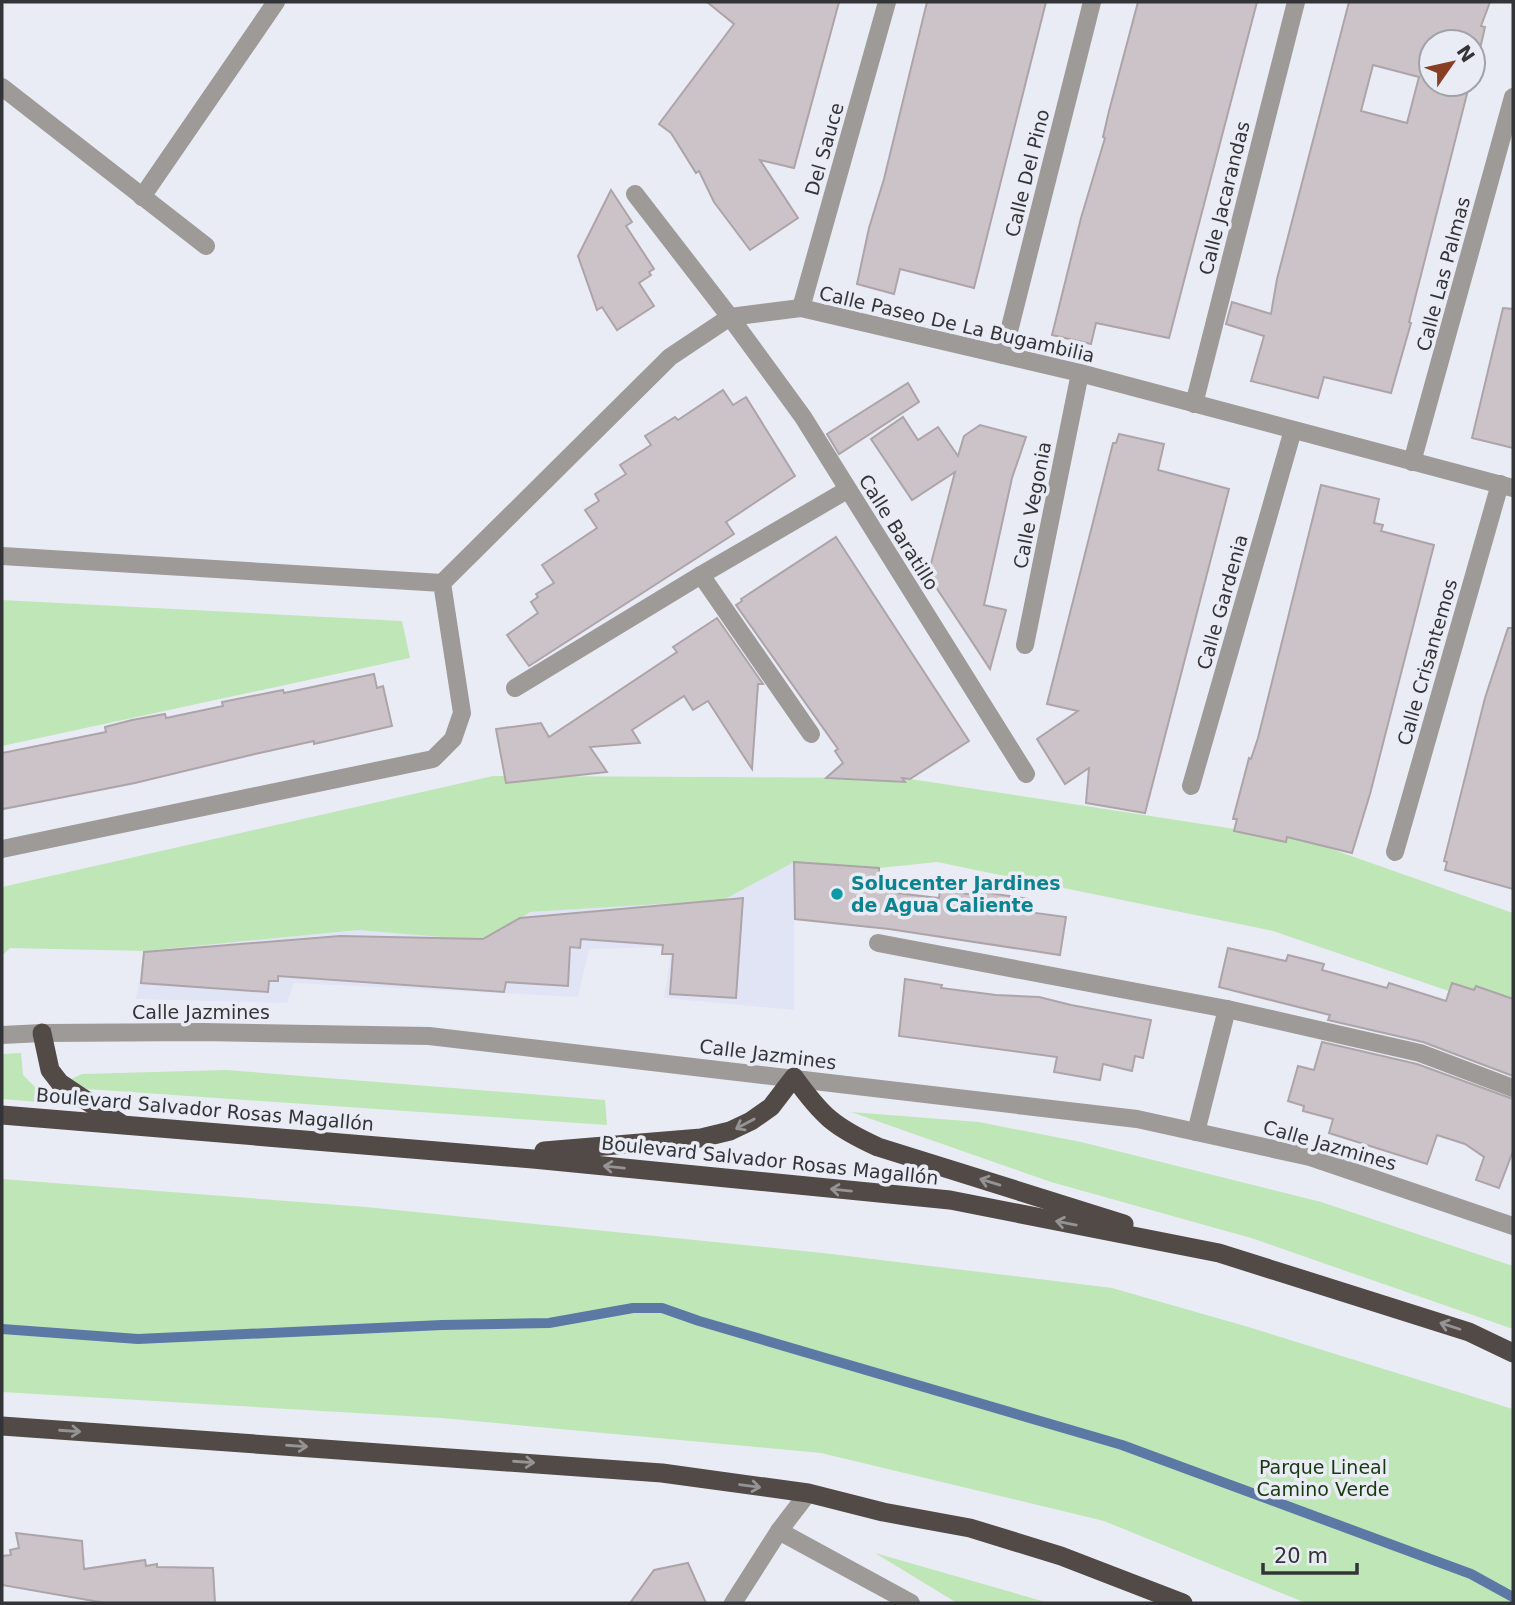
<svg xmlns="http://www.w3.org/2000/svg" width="1515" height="1605" font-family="'DejaVu Sans',sans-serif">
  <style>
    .built { fill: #e0e4f5 }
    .green { fill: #bfe6b6 }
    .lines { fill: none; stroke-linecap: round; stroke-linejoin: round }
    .stream { stroke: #5c79a5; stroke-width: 10 }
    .building { fill: #ccc3c8; stroke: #ada4aa; stroke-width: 2; fill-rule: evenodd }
    .minor { stroke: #9d9a97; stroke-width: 18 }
    .tertiary { stroke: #9d9a97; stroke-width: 18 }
    .trunk { stroke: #524a46; stroke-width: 19 }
    .oneway { stroke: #969395 }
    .culture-dot { fill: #0f9aa8; stroke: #eaecf5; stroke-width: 2.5 }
    .labels { text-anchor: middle; stroke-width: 7; stroke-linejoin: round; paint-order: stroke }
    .street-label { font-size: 19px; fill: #333437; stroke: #eaecf5 }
    .culture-label { font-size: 19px; font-weight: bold; fill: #0d838f; stroke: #eaecf5; text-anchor: start }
    .park-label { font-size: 19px; fill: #17390e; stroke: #eaecf5 }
  </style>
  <rect width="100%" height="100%" fill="#eaecf5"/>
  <path class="built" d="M794,862v148l-130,-12 8,-51 -83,2 -11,48 -284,-14 -7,20 -151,-4 8,-48 214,-21 130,11 42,-29 193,-13z"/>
  <g class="green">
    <path d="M2,600l400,21 8,37 -408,88z"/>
    <path d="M493,776l411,2 402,62 207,73v100l-240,-82 -336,-69 -58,6 -85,-6 -71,38 -193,12 -42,29 -130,-11 -214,21 -134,-3 -8,8v-69z"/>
    <path d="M21,1053l2,22 28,28 -49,-4v-45z"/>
    <path d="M226,1070l379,30 2,25 -520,-36 -16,-10 11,-5z"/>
    <path d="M851,1112l128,10 102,20 240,60 192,64v63l-262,-91 -200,-56z"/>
    <path d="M2,1179l364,28 457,46 289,35 133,38 268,83v194h-207l-202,-82 -283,-68 -380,-35 -439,-26z"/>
    <path d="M875,1553l174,50h-92z"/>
  </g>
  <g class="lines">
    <path class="stream" d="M2,1329l136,10 304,-14 107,-2 84,-15h29l37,13 423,124 349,129 42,23"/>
  </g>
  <g class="building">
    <path d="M707,2h132l-45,166 -34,-8 38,58 -48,32 -36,-48 -15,-31 -3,2 -25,-40 -12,-9 75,-100z"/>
    <path d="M927,2h119l-72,286 -74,-19 -6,25 -37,-10 12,-56 15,-49z"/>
    <path d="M1138,2h119l-88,336 -73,-15 -5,21 -39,-9 29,-117 24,-80 -2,-1 6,-26z"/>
    <path d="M1349,2h141l-9,24 4,1 -12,53v-38h-42v42h41v2h-3l-60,236 2,1 -20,70 -67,-16 -6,21 -67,-17 13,-45 -38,-12 6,-22 39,12 6,-35zM1373,65l46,12 -12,46 -46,-12z"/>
    <path d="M611,190l21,32 -6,4 28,43 -5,3 2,3 -12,8 15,23 -37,24 -15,-23 -5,3 -19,-54z"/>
    <path d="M1503,308l10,1v139l-41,-10z"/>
    <path d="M908,383l11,19 -80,52 -12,-20z"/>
    <path d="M723,390l10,15 13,-8 49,79 -69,46 8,12 -205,132 -22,-31 31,-22 -7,-11 7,-5 -2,-3 18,-11 -12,-18 55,-37 -12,-18 14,-9 -4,-7 31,-20 -6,-9 31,-20 -6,-9 30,-19 3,3z"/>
    <path d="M903,417l15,23 20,-13 20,29 6,-20 16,-11 46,12 -14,41 -28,127 22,5 -16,59 -62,-94 27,-103 -43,28 -41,-61z"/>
    <path d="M1119,434l45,10 -6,26 71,19 -84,324 -59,-10 3,-35 -24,16 -28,-45 41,-28 -31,-7 66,-261h3z"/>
    <path d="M1321,485l58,14 -5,24 9,2 -2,6 53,14 -64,249 -18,59 -65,-16 -1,5 -52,-11 3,-12h-4l16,-61 2,1 7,-21z"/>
    <path d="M836,537l133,204 -59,38 -8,-1 3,4 -79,-4 17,-15 -8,-12 3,-2 -102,-144 6,-4 -1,-2z"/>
    <path d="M717,618l46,66h-5l-6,85 -44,-68 -15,9 -9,-14 -52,34 8,13 -50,4 17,25 -101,11 -10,-54 45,-6 8,14 128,-85 -4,-5z"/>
    <path d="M1508,628h5v261l-68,-19 2,-8 -3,-1 41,-163z"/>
    <path d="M374,674l3,14 6,-2 9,40 -78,18v-3l-59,13 -120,29 -132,26 -1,-2v-54l104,-21 -1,-5 27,-7 33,-6 1,4 57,-12 -1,-4 61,-12 1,3z"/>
    <path d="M794,862l85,6v23l60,7 1,-8 41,6 1,-4 48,7 -2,13 38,5 -6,38 -171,-26 -94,-10z"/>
    <path d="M743,898l-7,100 -66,-4 3,-40h-11l1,-9 -82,-6 -1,9 -10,-1 -2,39 -62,-4 -2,10 -226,-16v5h-9l-1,11 -127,-9 3,-31 196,-16 143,3 37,-21z"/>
    <path d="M1228,948l58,13 2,-6 36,9 -2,6 65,18 2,-5 57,18 6,-18 22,7 2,-4 37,13v77l-90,-34 -95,-22 2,-5 -111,-28z"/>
    <path d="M905,979l37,6 -1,3 55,7 43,2 32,8 80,15 -8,38 -8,-2 -3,15 -29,-7 -3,16 -46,-8 3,-15 -158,-21z"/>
    <path d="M1322,1042l95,22 96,35v52l-14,37 -23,-8 8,-23 -19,-13 -28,-9 -10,29 -98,-31 4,-14 -30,-8 1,-5 -16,-5 10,-35 16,4z"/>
    <path d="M16,1533l66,8 2,28 61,-9 1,6 11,-2v3l56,1 2,35h-110l-103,-18v-29l9,-1 -1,-5 9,-2z"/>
    <path d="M688,1563l18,40h-76l24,-33z"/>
  </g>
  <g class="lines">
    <g class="minor">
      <path d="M2,87l204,159"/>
      <path d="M635,194l95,123 73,100 223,357"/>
      <path d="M142,197l134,-195"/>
      <path d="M801,308l86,-306"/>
      <path d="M1003,355l89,-353"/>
      <path d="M1194,404l102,-402"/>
      <path d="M1412,462l101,-365"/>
      <path d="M701,575l110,159"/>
      <path d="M1025,645l55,-272"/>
      <path d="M515,688l186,-113 146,-85"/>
      <path d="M1191,786l102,-356"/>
      <path d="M1395,852l105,-368"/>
      <path d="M878,943l349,66 193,44 93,35"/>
      <path d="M1196,1132l31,-123"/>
      <path d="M779,1531l132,72"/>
    </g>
    <g class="tertiary">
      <path d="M2,556l440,27 20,130 -9,26 -20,20 -431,90"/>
      <path d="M442,583l228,-226 60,-40 71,-9 279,65 433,115"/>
      <path d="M2,1035l40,-2 161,-1 226,4 708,83 173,38 203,69"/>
      <path d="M733,1603l46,-72 29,-38"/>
    </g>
    <g class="trunk">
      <path d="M42,1033l8,37 10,13 60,40"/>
      <path d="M2,1115l531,44 417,41 269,53 250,79 44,21"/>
      <path d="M544,1151l157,-13 29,-7 21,-10 20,-14 23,-30c28,39 40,50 84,70l246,77"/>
      <path d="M2,1426l660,47 146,20 75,19 87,16 91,28 122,47"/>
    </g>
  </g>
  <defs><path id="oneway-shaft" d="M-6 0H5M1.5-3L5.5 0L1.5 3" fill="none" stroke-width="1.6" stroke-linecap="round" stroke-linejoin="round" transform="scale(1.75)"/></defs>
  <g class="oneway">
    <use href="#oneway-shaft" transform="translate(745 1124) rotate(152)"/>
    <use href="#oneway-shaft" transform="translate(614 1167) rotate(-174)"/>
    <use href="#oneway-shaft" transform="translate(990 1182) rotate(-163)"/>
    <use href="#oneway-shaft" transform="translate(841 1190) rotate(-174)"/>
    <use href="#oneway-shaft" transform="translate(1066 1223) rotate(-169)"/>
    <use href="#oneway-shaft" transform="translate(1450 1326) rotate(-162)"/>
    <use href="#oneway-shaft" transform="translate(70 1431) rotate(4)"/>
    <use href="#oneway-shaft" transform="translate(297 1446) rotate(4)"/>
    <use href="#oneway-shaft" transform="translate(524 1462) rotate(4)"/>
    <use href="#oneway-shaft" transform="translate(750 1486) rotate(7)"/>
  </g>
  <circle class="culture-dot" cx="837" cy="894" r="7"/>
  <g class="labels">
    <g class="street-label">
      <text transform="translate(824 149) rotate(-74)" y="7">Del Sauce</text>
      <text transform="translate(1027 173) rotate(-76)" y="7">Calle Del Pino</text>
      <text transform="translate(1224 198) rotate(-76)" y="7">Calle Jacarandas</text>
      <text transform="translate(1443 274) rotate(-75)" y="7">Calle Las Palmas</text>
      <text transform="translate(957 324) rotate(13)" y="7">Calle Paseo De La Bugambilia</text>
      <text transform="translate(1032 505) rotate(-79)" y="7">Calle Vegonia</text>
      <text transform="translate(899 532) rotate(58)" y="7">Calle Baratillo</text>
      <text transform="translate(1222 602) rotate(-74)" y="7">Calle Gardenia</text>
      <text transform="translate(1427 662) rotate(-74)" y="7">Calle Crisantemos</text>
      <text x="201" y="1019">Calle Jazmines</text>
      <text transform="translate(768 1054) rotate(7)" y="7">Calle Jazmines</text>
      <text transform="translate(205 1109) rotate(5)" y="7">Boulevard Salvador Rosas Magallón</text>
      <text transform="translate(1330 1145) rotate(16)" y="7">Calle Jazmines</text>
      <text transform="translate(770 1160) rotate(6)" y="7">Boulevard Salvador Rosas Magallón</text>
    </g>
    <g class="culture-label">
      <text x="851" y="890">Solucenter Jardines<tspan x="851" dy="22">de Agua Caliente</tspan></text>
    </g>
    <g class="park-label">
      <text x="1323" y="1474">Parque Lineal<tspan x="1323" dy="22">Camino Verde</tspan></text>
    </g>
  </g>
  <rect width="1515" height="1605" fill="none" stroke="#333437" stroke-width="7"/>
  <g transform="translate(1452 63) rotate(56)"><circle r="33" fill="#eaecf5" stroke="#a1a2a9" stroke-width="2"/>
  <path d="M0-5L12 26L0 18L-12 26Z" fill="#873e22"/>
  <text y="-10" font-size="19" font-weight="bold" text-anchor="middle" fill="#333437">N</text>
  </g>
  <path d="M1263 1563v10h94v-10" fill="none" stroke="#333437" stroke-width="3.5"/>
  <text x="1274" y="1563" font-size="21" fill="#333437" stroke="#eaecf5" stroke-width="5" paint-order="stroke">20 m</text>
</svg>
